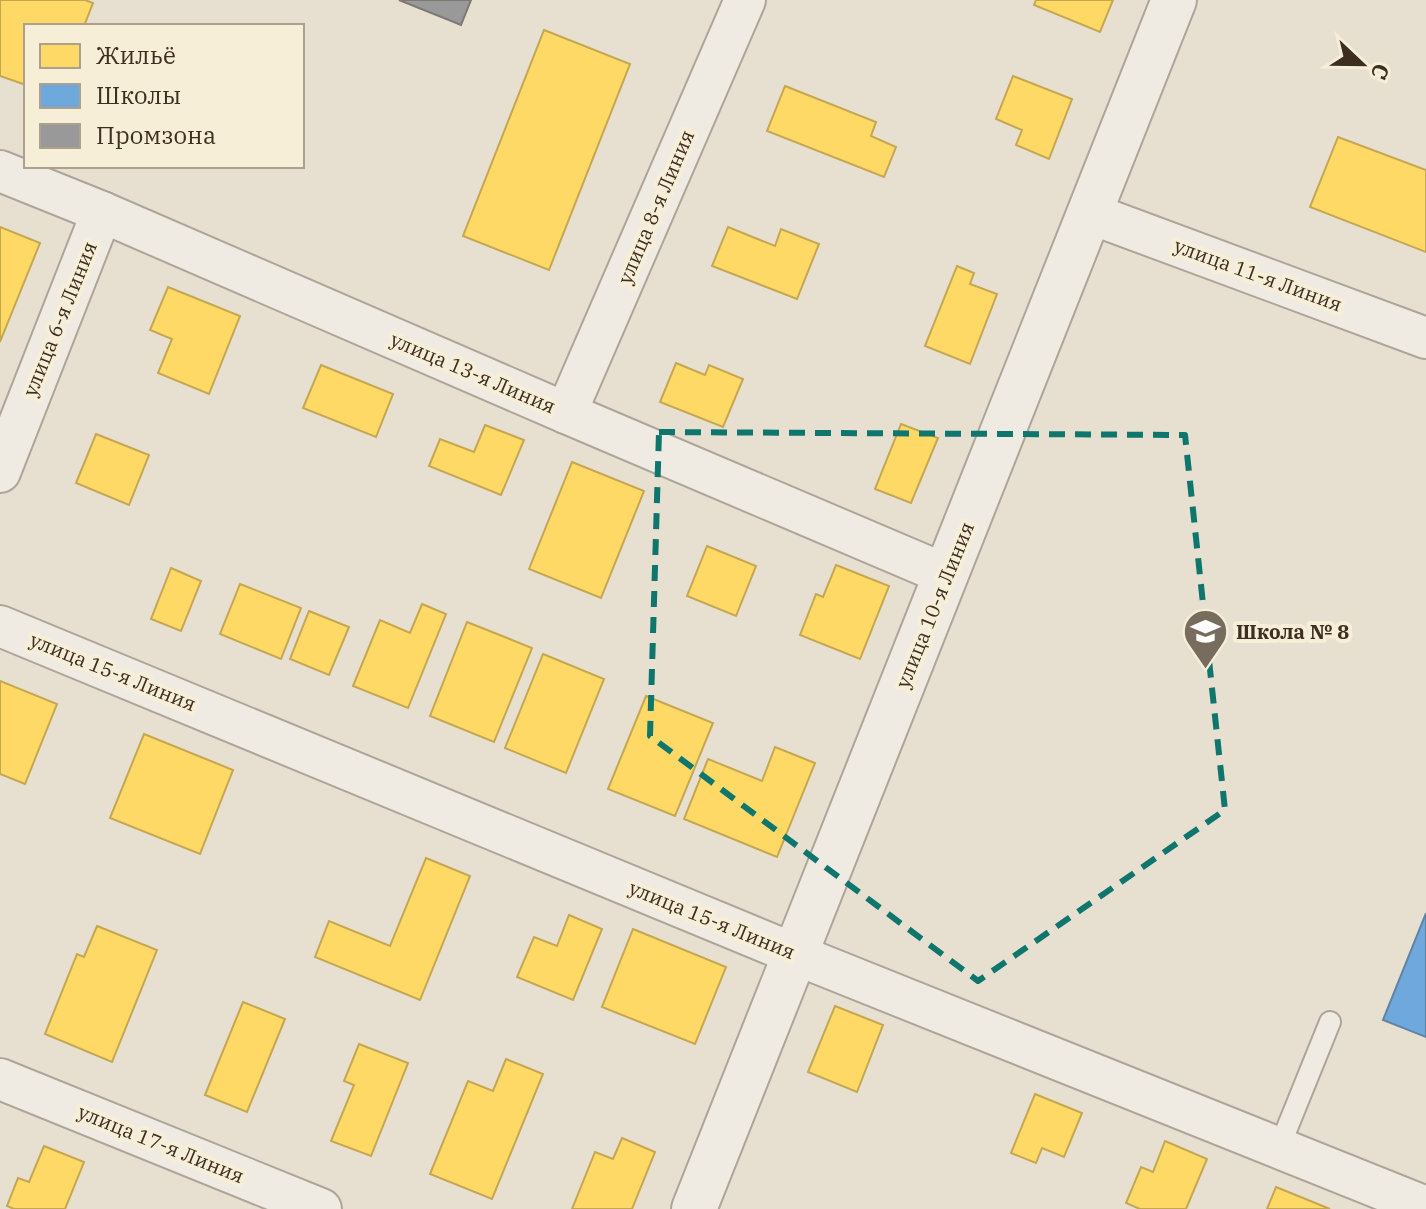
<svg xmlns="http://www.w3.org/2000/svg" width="1426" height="1209" font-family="'IBM Plex Serif',serif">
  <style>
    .homes { fill: #ffd966; stroke: #c5a651; stroke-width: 2 }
    .schools { fill: #6fa8dc; stroke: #6083a4; stroke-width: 2 }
    .industry { fill: #999; stroke: #7d7975; stroke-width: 2 }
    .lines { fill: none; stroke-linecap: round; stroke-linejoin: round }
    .service-casing { stroke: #ada599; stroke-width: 24 }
    .minor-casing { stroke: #ada599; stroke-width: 44 }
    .tertiary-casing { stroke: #ada599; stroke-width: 48 }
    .service { stroke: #efebe3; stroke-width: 20 }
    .minor { stroke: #efebe3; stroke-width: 40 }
    .tertiary { stroke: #efebe3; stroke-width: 44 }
    .marked { fill: none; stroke: #0f766e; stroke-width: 6; stroke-dasharray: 16 10; stroke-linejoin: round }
    .labels { text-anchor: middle; stroke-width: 8; stroke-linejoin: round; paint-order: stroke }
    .street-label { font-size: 20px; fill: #3d2e20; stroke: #f7eed8 }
    .poi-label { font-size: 20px; font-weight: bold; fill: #3d2e20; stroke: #f7eed8; text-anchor: start }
  </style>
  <rect width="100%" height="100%" fill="#e7e0d1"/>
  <g class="homes">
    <path d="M0,0h85l8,3 -9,23h-58v59l-26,-9z"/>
    <path d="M1036,0h77l-13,32 -66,-27z"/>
    <path d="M544,30l86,34 -81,206 -86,-34z"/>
    <path d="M1013,76l59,23 -23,60 -33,-14 6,-15 -26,-11z"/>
    <path d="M785,86l91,36 -5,14 25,11 -12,30 -117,-46z"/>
    <path d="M1338,137l88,33v82l-116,-45z"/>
    <path d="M0,227l40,16 -40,99z"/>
    <path d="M728,227l47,19 6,-17 38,15 -22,55 -85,-33z"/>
    <path d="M957,266l17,7 -4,11 27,10 -27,70 -45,-18z"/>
    <path d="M168,287l72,29 -31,78 -51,-21 14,-34 -22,-9z"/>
    <path d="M676,363l29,12 4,-10 34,14 -20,48 -63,-25z"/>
    <path d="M321,365l72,29 -17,43 -73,-29z"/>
    <path d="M901,424l37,14 -27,65 -36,-14z"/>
    <path d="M485,425l39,15 -23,55 -72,-29 11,-27 34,13z"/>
    <path d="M96,434l53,21 -20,50 -53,-22z"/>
    <path d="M572,462l72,29 -43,107 -72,-29z"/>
    <path d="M707,546l49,20 -20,50 -49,-20z"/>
    <path d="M836,565l53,21 -29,73 -60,-24 16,-41 7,3z"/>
    <path d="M171,568l30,13 -20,50 -30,-12z"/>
    <path d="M240,584l61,24 -20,51 -61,-25z"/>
    <path d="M422,604l24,10 -38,94 -55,-22 27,-66 30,13z"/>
    <path d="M309,611l40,16 -20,48 -39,-16z"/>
    <path d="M467,622l65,26 -38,94 -64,-26z"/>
    <path d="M543,654l61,25 -38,94 -61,-25z"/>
    <path d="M0,681l57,23 -32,80 -25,-10z"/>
    <path d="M646,696l67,27 -38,93 -67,-27z"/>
    <path d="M144,734l89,36 -33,84 -90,-36z"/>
    <path d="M775,747l40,16 -38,94 -93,-38 24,-60 54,22z"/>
    <path d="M426,858l44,18 -50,124 -105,-43 14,-36 61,25z"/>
    <path d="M569,915l33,14 -29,71 -56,-23 17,-40 23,9z"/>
    <path d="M97,926l60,24 -45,112 -67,-28 32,-80 7,3z"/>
    <path d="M633,929l93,38 -31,77 -93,-37z"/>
    <path d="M243,1002l42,17 -38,93 -42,-17z"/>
    <path d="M835,1006l48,19 -26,67 -49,-20z"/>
    <path d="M359,1044l49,19 -37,93 -40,-15 23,-56 -10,-4z"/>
    <path d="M506,1059l37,15 -51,125 -62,-25 38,-93 25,10z"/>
    <path d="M1035,1094l47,19 -18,44 -22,-9 -6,15 -25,-10z"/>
    <path d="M622,1138l33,14 -23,57h-60l23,-57 18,7z"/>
    <path d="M1165,1141l42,18 -21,50h-46l-14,-6 15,-36 12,5z"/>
    <path d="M44,1146l40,16 -19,47h-51l-7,-3 11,-28 11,4z"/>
    <path d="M1276,1187l54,22h-63z"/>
  </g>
  <path class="schools" d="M1426,913v124l-43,-17z"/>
  <path class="industry" d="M399,0h72l-10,25z"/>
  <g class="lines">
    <defs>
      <path id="service" d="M1279,1148l51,-126"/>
      <g id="minor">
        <path d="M0,171l102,41 464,201 381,162"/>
        <path d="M1089,213l337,125"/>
        <path d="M566,413l179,-413"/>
        <path d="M0,472l102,-260"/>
        <path d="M0,626l797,329 629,252"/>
        <path d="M0,1079l321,130"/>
      </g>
      <path id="tertiary" d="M694,1209l480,-1209"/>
    </defs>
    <use href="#service" class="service-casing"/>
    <use href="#minor" class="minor-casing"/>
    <use href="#tertiary" class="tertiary-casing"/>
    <use href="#service" class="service"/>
    <use href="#minor" class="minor"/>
    <use href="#tertiary" class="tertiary"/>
  </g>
  <path class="marked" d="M659,432l526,3 40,375 -247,171 -328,-245z"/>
  <defs>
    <symbol id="school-pin" viewBox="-11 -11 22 30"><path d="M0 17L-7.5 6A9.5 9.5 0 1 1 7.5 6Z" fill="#786c5e" stroke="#f7eed8"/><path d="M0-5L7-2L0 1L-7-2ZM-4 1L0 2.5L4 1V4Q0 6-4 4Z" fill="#fff"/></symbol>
  </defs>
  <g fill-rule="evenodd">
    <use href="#school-pin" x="1180" y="606" width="51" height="69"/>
  </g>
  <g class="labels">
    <g class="street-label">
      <text transform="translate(656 207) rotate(-67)" y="7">улица 8-я Линия</text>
      <text transform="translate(1258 275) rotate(20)" y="7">улица 11-я Линия</text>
      <text transform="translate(60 319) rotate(-68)" y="7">улица 6-я Линия</text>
      <text transform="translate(473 373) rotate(23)" y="7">улица 13-я Линия</text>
      <text transform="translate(935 605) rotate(-68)" y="7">улица 10-я Линия</text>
      <text transform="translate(113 672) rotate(22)" y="7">улица 15-я Линия</text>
      <text transform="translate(712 920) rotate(22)" y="7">улица 15-я Линия</text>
      <text transform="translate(161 1144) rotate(22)" y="7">улица 17-я Линия</text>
    </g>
    <g class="poi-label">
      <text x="1236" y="639">Школа № 8</text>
    </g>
  </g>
  <rect x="24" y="24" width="280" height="144" fill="#f7eed8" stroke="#ada18e" stroke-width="2"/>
  <rect x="40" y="44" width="40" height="24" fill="#ffd966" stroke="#ada18e" stroke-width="2"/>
  <text x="96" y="64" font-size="24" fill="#3d2e20">Жильё</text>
  <rect x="40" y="84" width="40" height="24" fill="#6fa8dc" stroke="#ada18e" stroke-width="2"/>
  <text x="96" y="104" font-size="24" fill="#3d2e20">Школы</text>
  <rect x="40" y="124" width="40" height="24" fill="#999999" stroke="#ada18e" stroke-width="2"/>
  <text x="96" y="144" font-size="24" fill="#3d2e20">Промзона</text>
  <g transform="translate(1362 64) rotate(112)" stroke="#f7eed8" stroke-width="6" paint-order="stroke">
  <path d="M0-6L14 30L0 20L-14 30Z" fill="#3d2e20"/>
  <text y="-12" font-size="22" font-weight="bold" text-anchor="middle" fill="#3d2e20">С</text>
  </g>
</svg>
